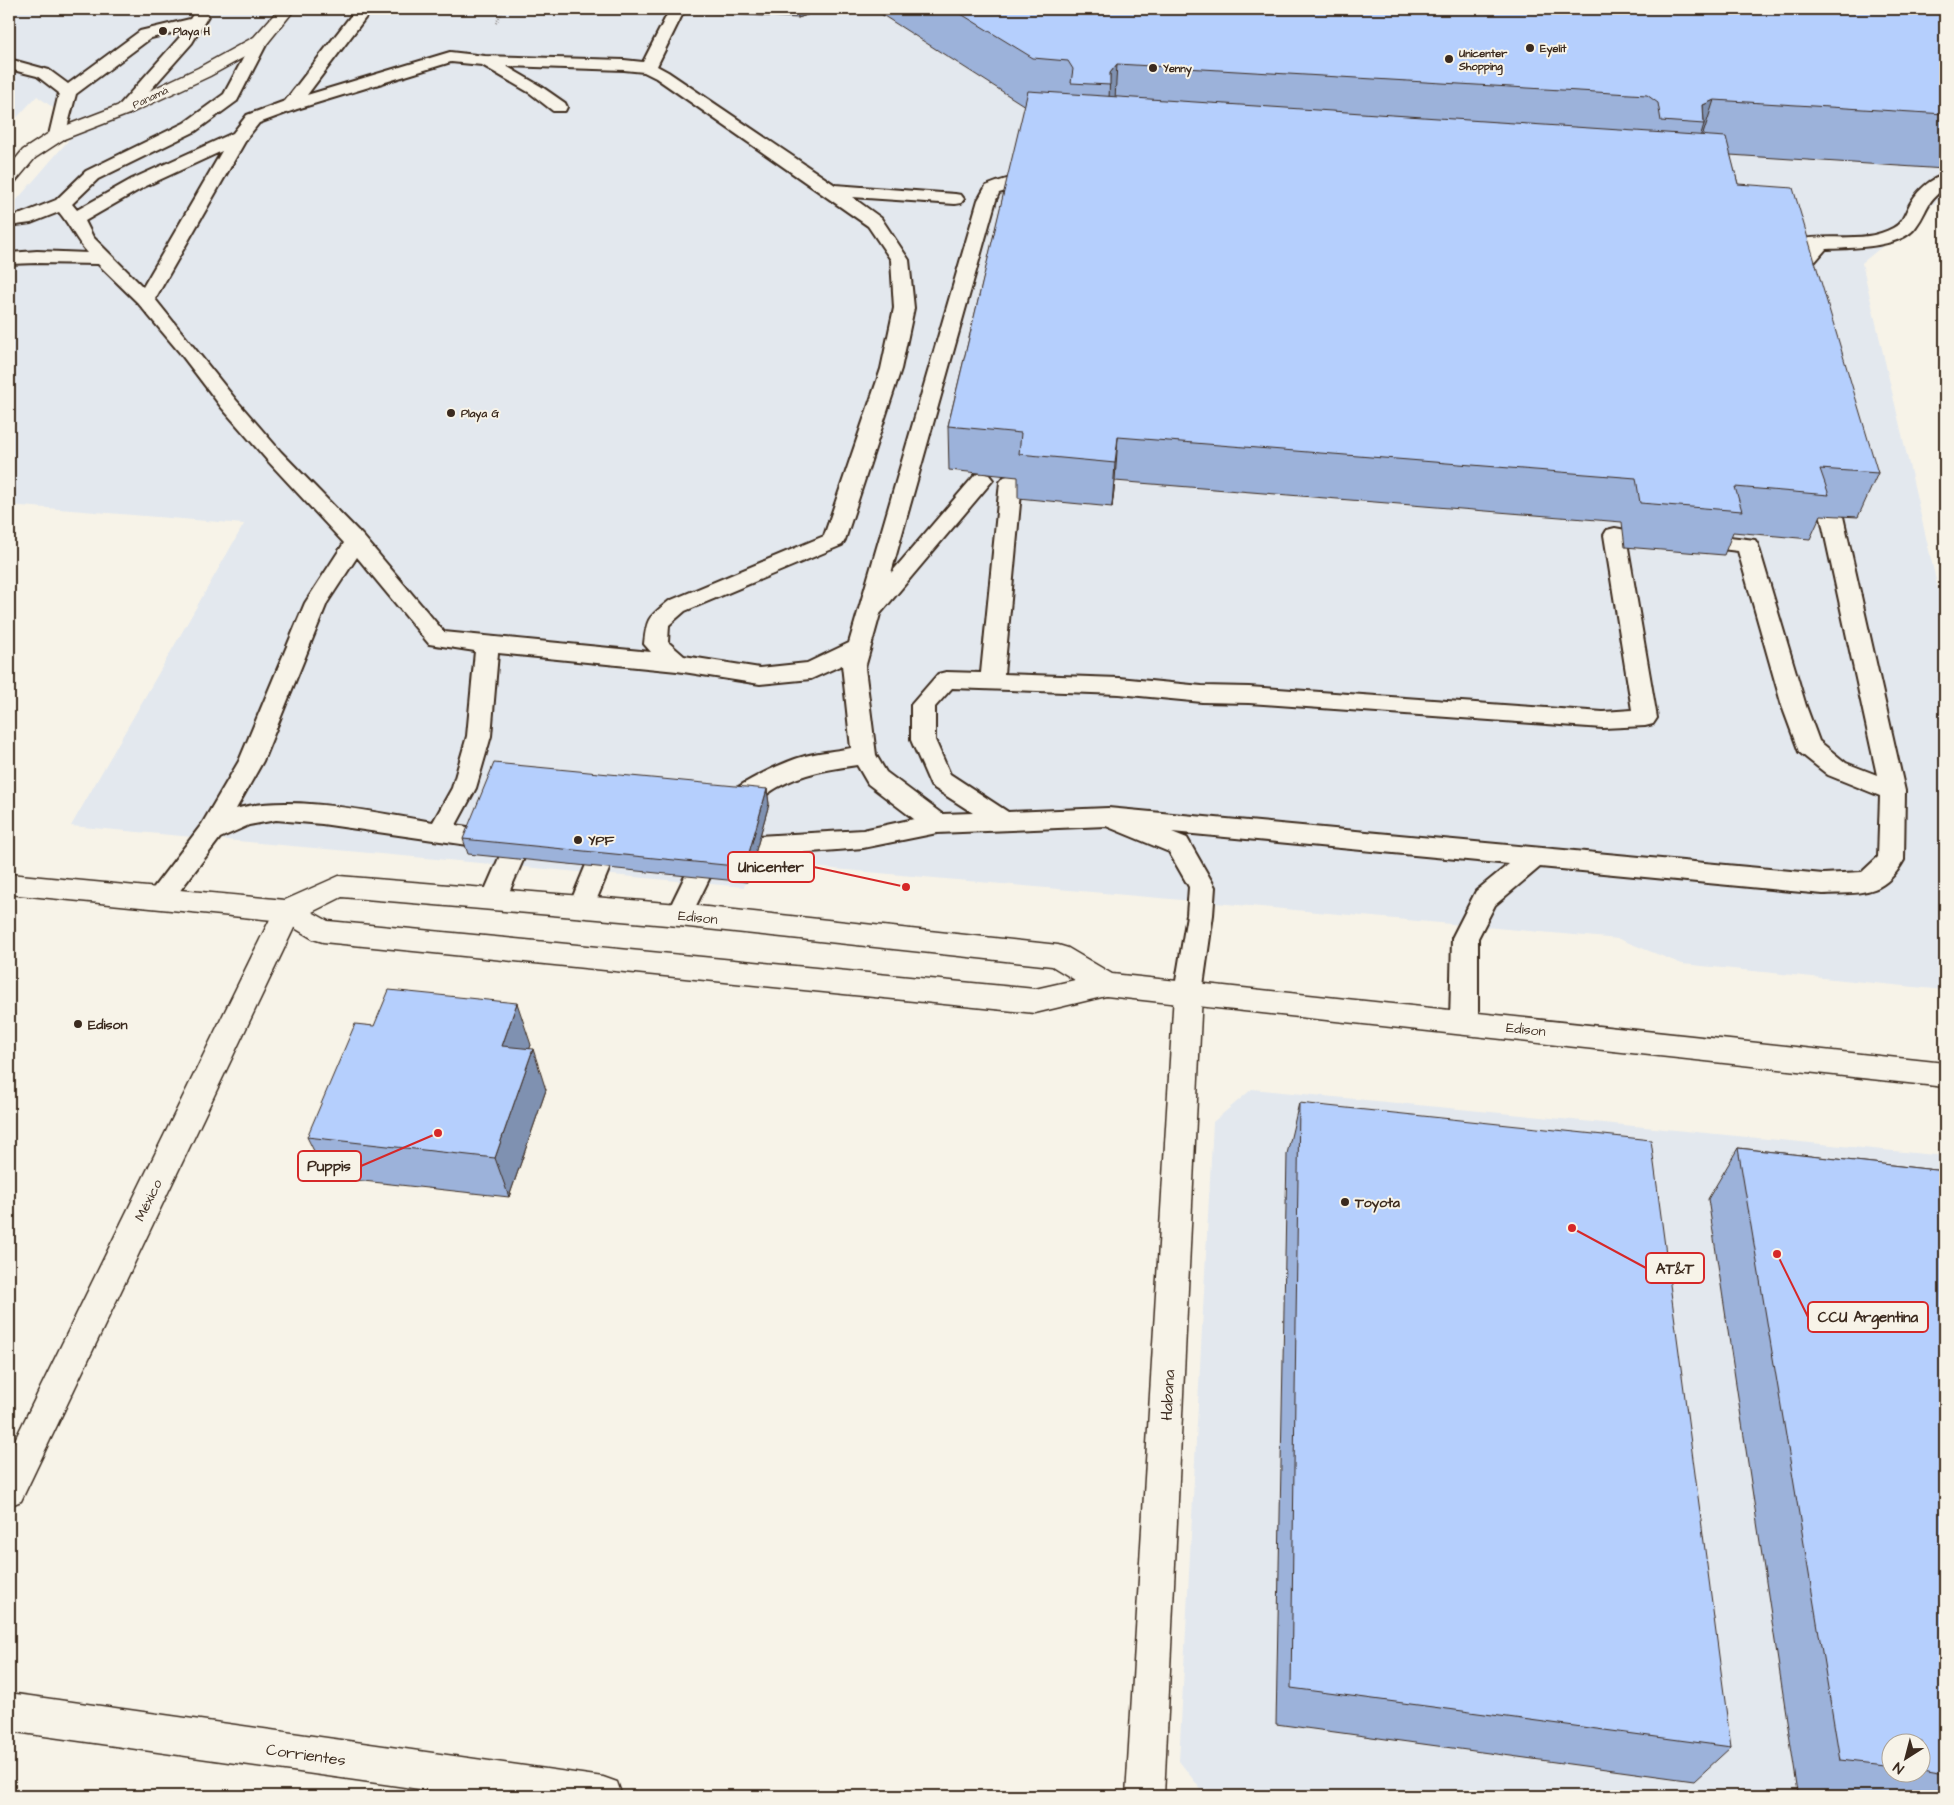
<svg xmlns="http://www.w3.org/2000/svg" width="1954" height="1805" font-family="'Architects Daughter',sans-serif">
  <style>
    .built { fill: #e3e8ee; fill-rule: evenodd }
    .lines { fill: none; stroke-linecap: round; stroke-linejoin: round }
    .lane-casing { stroke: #3b2a1e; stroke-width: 4 }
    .street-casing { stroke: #3b2a1e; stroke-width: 3 }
    .secondary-casing { stroke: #3b2a1e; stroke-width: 3 }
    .path { stroke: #3b2a1e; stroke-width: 2; stroke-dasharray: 0.5 2.5; stroke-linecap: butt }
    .lane { fill: #f7f3e8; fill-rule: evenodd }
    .street { fill: #f7f3e8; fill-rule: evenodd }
    .secondary { fill: #f7f3e8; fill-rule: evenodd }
    .wall { fill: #9cb2da; stroke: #3b2a1e; fill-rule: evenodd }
    .shaded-wall { fill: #7f91b1; stroke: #3b2a1e }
    .building { fill: #b5cffd; stroke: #3b2a1e }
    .poi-dot { fill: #3b2a1e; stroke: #f7f3e8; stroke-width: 2 }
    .labels { text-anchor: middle; stroke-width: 4; stroke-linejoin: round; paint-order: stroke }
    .far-poi-label { font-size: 11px; font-weight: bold; fill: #3b2a1e; stroke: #f7f3e8; text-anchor: start }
    .far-street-label { font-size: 11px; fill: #3b2a1e; stroke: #f7f3e8 }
    .poi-label { font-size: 14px; font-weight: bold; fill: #3b2a1e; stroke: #f7f3e8; text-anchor: start }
    .street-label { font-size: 14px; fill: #3b2a1e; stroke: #f7f3e8 }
    .near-street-label { font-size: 16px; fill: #3b2a1e; stroke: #f7f3e8 }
    .leader { fill: none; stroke: #d62828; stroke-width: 2 }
    .callout-dot { fill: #d62828; stroke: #f7f3e8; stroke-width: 2 }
    .callout { fill: #f7f3e8; stroke: #d62828; stroke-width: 2 }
    .callout-label { font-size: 15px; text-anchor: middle; font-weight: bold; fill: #3b2a1e }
  </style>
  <rect width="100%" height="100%" fill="#f7f3e8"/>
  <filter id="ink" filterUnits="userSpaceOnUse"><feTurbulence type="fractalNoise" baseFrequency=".02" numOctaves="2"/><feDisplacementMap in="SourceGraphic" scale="10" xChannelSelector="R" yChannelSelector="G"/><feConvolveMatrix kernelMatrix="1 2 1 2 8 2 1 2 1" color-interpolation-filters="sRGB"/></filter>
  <g filter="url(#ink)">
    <g class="built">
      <path d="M9,9h1936v188h-3l-80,66 83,356v371l-263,-26 -63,-25 -864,-77 -11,25 -673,-61 173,-302 -235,-19v-296l71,-82 -43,-31 -28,30z"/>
      <path d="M1252,1089l693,67v640h-739l-27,-35 34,-639zM1892,1742h30v30h-30z"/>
    </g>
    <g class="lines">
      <defs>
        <g id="lane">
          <path d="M356,9h16l-65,86 143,-43 35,4 139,4 19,2 27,-53h12l2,2 -27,55 11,6 167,113 120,9 6,1 3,4 -3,4 -6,1 -103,-7 29,21 28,42 5,48 -13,61 -56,171 -3,5 -157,66 -16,14 -1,17 16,14 76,12 47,-5 42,-20 129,-443 8,-14c19,-8 41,-13 61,-8l3,4 -3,4 -31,2 -17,5 -3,7 -105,373 84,-98 7,-2 7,2 4,5 -113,134 -15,54 11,87 10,17 56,42 31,-1 -42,-27 -20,-46v-35l27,-31 8,-2 35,1 19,-191 4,-5 7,-2 7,2 4,5 -18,192 115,4 83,8 47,1 354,25 29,-2 -28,-175 3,-5 8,-2 16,3 3,5 -3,5 -4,1 30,176 -4,6 -8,2 -42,2 -354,-25 -47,-1 -83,-8 -167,-6 -17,19v33l15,34 58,38 100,-4 715,66 39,-2 16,-15 2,-61 -52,-21 -29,-23 -17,-46 -44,-155 -25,-3 -3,-5 3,-5 8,-2 34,4 3,5 48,161 13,35 27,22 31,12 -64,-294 4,-5 7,-2 7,2 4,5 70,310 -1,69c-21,38 -44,32 -81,34l-283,-27 -45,38 -17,33v84l-4,8 -10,3 -10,-3 -4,-8 2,-84 24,-47 33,-27 -337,-32 15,6 28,49 -2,28 -11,78 -4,8 -10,3 -10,-3 -4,-8 13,-78 2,-28 -20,-35 -63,-26 -169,7 -74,15 -105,8 -9,-3 -4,-7 4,-7 9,-3 105,-6 51,-11 -46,-35 -11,-19c-28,4 -54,8 -79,22 -16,9 -32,27 -52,21l-4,-6c10,-17 64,-41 83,-46 15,-4 31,-5 46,-8l-9,-83 -31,14 -51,5 -83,-13 -179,-18 -7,83 -15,52 -20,37 28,5 4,7 -4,7 -9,2 -153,-22 -46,-4 -27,5 -29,13 -51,67 -9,3 -9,-3 -4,-7 4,-7 51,-67 37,-63 66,-158 39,-60 -77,-83 -45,-52 -42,-55 -42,-50 -40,-39 -61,-1 -28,1v-11l28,-2 51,2c-12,-13 -18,-28 -29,-41l-28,11 -22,3v-10l12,-2 35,-14 30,-29 98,-48 40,-29 30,-56h12l2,3 -31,60 -41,30 -98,48 -26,25 5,6 55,-31 101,-46 14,-18 38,-14zM451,62l31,3 48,28 23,18h12l2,-4 -2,-4 -23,-16 -36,-21 118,4 20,2 12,6 212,148 23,34 3,48 -13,61 -57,167 -155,65c-21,17 -22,16 -25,43l7,8 -207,-20 -80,-95 -83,-85 -45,-52 -81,-101 92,-161 12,-15 38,-14zM222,151l-79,136 -50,-50 -8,-16 59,-34zM357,557l72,87 46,7 -8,85 -15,52 -19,34c-57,-9 -143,-29 -197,-13l27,-48 64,-158z"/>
          <path d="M200,11l6,2 2,3 -16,27 -63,71h-12l-2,-4 64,-72 5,-8 -33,8 -75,56 -12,45h-12l-3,-4 10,-42 -22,-17 -28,-7v-10l40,11 19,14 72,-53 50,-12 4,-6z"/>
          <path d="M1945,175v13c-21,15 -16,22 -30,40 -15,20 -65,20 -89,21l-13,15 6,22 -2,4 -7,2 -7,-2 -8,-27 11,-13 -8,-2 -3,-4 3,-4c30,-7 66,4 95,-12 10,-5 12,-15 17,-24 7,-13 21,-26 35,-29z"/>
          <path d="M511,848l9,3 4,7 -21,48 -9,3 -9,-3 -4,-7 21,-48z"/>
          <path d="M597,857l9,3 4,7 -19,46 -9,3 -9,-3 -4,-7 19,-46z"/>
          <path d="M697,867l9,3 4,7 -22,45 -9,3 -9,-3 -4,-7 22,-45z"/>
        </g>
        <g id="street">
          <path d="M279,9h16l-29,36 -56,31 -81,38 -65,25 -29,19 -20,24 -6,1v-16l14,-17 29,-19 65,-25 81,-38 56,-31z"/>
          <path d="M288,900l10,3 4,8 -281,590 -12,5v-54l265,-541 4,-8z"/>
          <path d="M1188,982l10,3 4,8 -38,803h-38l48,-803 4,-8z"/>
          <path d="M9,1693l594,84 14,5 5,14h-153l-460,-65z"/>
        </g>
        <path id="secondary" d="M9,874l276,26 54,-24 340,28 379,41 10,3 44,26 833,89v24l-839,-91 -71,17 -712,-71 -10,-3 -30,-18 -274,-27zM342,897l337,29 373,40 23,14 -40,9 -707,-68 -16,-9z"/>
      </defs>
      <use href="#lane" class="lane-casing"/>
      <use href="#street" class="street-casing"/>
      <use href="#secondary" class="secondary-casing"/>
      <path class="path" d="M496,23l8,-14"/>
      <use href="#lane" class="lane"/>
      <use href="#street" class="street"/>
      <use href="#secondary" class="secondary"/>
    </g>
    <g class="wall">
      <path d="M644,9h181l-27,9z"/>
      <path d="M873,9h1072v160l-215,-14 8,29 140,289 -20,44 -37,-2 -11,24 -77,-7 -9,23 -99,-8 -3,-25 -507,-41 -3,26 -94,-9v-21l-69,-7 -1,-44 77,-320z"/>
      <path d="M767,789l2,15 -22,78 -279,-28 -5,-15z"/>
      <path d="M531,1045l-2,4 17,41 -37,107 -182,-20 -20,-40z"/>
      <path d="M1299,1103l432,644 -37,34 -418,-57 11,-570z"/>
      <path d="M1738,1148l207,23v625h-119l-28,-3 -90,-594zM1892,1742h30v30h-30z"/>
    </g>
    <g class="shaded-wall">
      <path d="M797,9h28l-27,9z"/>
      <path d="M1117,64l-3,53 -6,7 2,-51z"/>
      <path d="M1714,100l-17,53 -2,1 9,-30 -1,-19z"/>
      <path d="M1118,437l-3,44 -3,26 3,-44z"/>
      <path d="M767,789l2,15 -22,78 -2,-15z"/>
      <path d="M517,1003l14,42 -15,42 -14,-41z"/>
      <path d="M533,1049l13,41 -37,107 -14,-39z"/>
    </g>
    <g class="building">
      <path d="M953,9h992v105l-231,-14 -11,5 1,19 -43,-3 -3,-18 -11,-8 -530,-31 -7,9v12l-39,-2 2,-14 -5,-8 -35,-3z"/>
      <path d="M1028,91l698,46 12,47 55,4 85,285 -58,-4 9,26 -94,-8 7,24 -102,-8 -4,-25 -518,-41 -3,26 -96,-9 2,-21 -73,-7z"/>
      <path d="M494,763l273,26 -22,78 -282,-28z"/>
      <path d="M389,990l128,13 -15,43 31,3 -38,109 -188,-21 48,-113 19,2z"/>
      <path d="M1299,1103l352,37 80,607 -440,-59z"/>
      <path d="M1738,1148l207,23v603l-23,-4v-28h-30v24l-52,-6z"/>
    </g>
  </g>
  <g class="poi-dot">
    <circle cx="163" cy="31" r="5"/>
    <circle cx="1530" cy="48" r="5"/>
    <circle cx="1449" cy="59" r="5"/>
    <circle cx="1153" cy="68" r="5"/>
    <circle cx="451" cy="413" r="5"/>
    <circle cx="578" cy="840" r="5"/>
    <circle cx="78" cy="1024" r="5"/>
    <circle cx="1345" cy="1202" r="5"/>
  </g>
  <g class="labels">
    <g class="far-poi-label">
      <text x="173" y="35">Playa H</text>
      <text x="1540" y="52">Eyelit</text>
      <text x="1459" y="57">Unicenter<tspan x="1459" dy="13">Shopping</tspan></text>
      <text x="1163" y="72">Yenny</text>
      <text x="461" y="417">Playa G</text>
    </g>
    <g class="far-street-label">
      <text transform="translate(150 97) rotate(-25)" y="4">Panamá</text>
    </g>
    <g class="poi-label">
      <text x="588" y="845">YPF</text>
      <text x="88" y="1029">Edison</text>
      <text x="1355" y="1207">Toyota</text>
    </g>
    <g class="street-label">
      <text transform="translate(698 917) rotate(6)" y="5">Edison</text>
      <text transform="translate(1526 1029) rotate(6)" y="5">Edison</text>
      <text transform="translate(148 1200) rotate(-64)" y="5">México</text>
    </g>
    <g class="near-street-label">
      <text transform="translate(1167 1395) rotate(-87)" y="6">Habana</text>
      <text transform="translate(306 1754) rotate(8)" y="6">Corrientes</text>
    </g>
  </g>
  <path class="leader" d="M906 887L814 867M438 1133L361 1166M1572 1228L1646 1268M1777 1254L1808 1317"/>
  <g class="callout-dot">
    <circle cx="906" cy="887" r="5"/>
    <circle cx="438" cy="1133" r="5"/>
    <circle cx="1572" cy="1228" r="5"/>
    <circle cx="1777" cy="1254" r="5"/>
  </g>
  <g class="callout">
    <rect x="728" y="852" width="86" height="30" rx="5"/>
    <rect x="298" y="1151" width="63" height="30" rx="5"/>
    <rect x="1646" y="1253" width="58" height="30" rx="5"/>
    <rect x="1808" y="1302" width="120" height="30" rx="5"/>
  </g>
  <g class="callout-label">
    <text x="771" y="872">Unicenter</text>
    <text x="329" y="1171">Puppis</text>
    <text x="1675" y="1274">AT&amp;T</text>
    <text x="1868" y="1322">CCU Argentina</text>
  </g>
  <rect width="1954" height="1805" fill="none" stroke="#f7f3e8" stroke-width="30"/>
  <rect x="15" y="15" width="1924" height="1775" fill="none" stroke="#3b2a1e" stroke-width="2" filter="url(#ink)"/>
  <g transform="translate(1906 1758) rotate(216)"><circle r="24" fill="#f7f3e8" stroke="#aca397"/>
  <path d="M0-4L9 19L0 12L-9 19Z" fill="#3b2a1e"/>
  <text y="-8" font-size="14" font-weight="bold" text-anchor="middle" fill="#3b2a1e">N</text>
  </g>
</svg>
